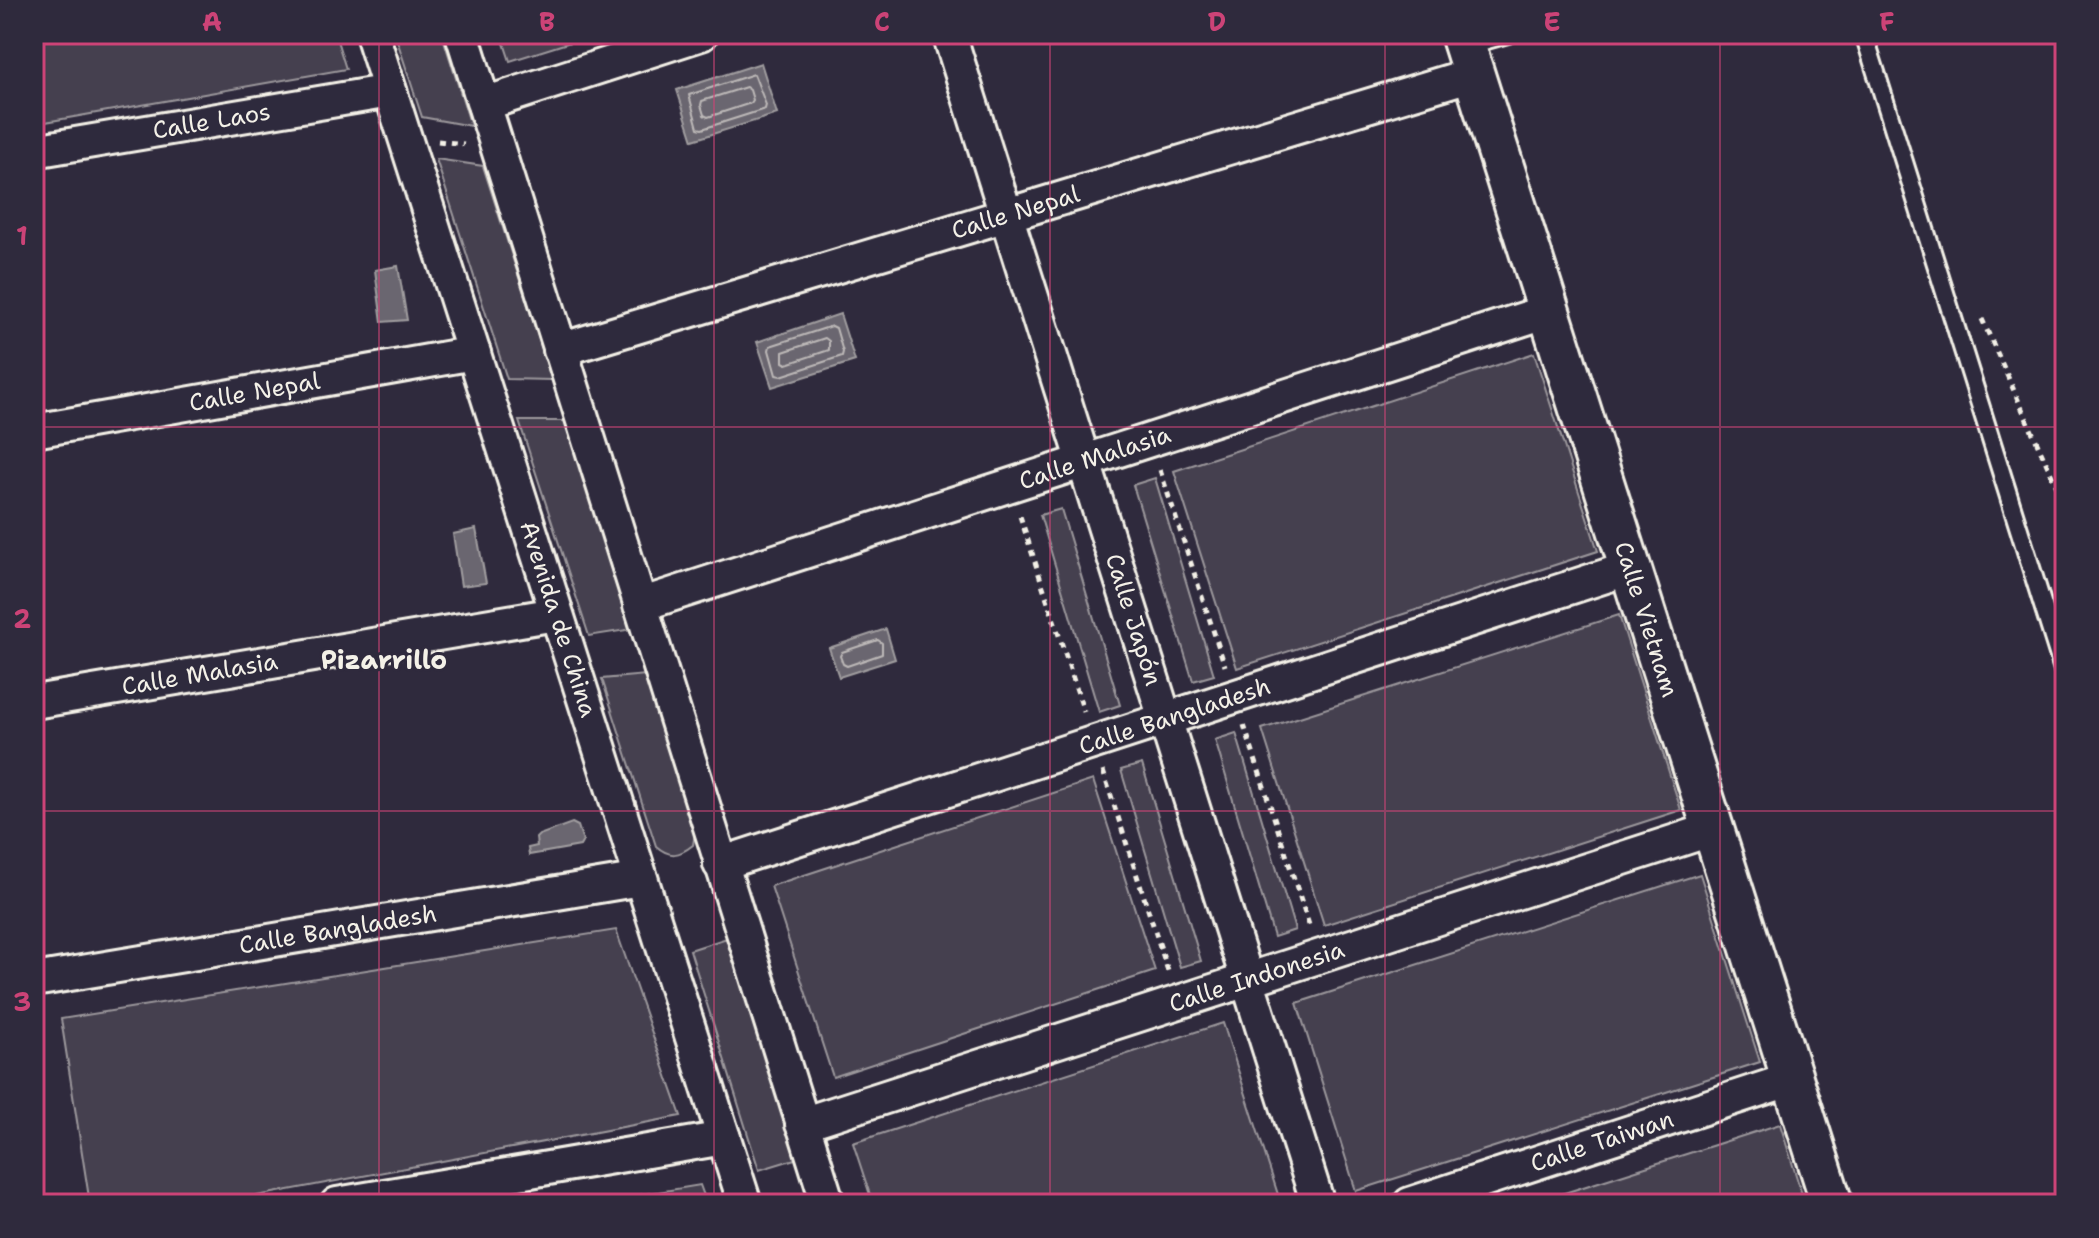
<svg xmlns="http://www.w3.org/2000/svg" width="2099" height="1238" font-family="'Shantell Sans',sans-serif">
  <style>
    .green { fill: #454050; stroke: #9c989c; stroke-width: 2 }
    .water { fill: #6a6670; stroke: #a19ea0; stroke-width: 2 }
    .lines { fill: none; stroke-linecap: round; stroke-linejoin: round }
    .shore { stroke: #bdb9b8; stroke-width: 2 }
    .service-casing { stroke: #f4f1e8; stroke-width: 22 }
    .minor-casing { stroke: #f4f1e8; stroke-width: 38 }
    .tertiary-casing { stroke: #f4f1e8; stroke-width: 46 }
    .path { stroke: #f4f1e8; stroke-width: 5; stroke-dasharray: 6 6; stroke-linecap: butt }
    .service { stroke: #2f2a3d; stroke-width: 16 }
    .minor { stroke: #2f2a3d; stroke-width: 32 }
    .tertiary { stroke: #2f2a3d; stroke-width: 40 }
    .grid { fill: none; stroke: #cc4377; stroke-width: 2; stroke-opacity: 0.55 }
    .labels { text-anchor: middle; stroke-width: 6; stroke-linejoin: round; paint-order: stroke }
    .street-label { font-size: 24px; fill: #f4f1e8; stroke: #2f2a3d }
    .neighbourhood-label { font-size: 26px; font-weight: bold; fill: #f4f1e8; stroke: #2f2a3d }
    .neatline { fill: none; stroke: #cc4377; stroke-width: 3 }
    .grid-label { font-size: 26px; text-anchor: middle; font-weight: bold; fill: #cc4377 }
  </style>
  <rect width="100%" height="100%" fill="#2f2a3d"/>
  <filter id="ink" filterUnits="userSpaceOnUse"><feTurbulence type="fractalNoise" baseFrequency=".0125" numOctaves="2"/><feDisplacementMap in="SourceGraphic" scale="16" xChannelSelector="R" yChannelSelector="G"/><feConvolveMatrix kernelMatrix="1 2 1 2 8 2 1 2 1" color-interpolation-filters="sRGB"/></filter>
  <g filter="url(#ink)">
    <g class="green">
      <path d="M34,34h301l11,35 -312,55z"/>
      <path d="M395,34h47l29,92 -49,-9z"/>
      <path d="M501,34h95l-86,27z"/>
      <path d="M436,159l47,7 69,214 -45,-1z"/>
      <path d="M1534,353l64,198 -361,117 -63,-197z"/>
      <path d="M519,421h47l67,208 -44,7z"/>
      <path d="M1155,478l59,197 -21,6 -60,-196z"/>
      <path d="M1061,509l59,196 -21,7 -59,-197z"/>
      <path d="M1619,615l62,195 -357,115 -62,-196z"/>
      <path d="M646,675l49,158 -2,12c-14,11 -23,13 -37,1l-54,-167z"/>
      <path d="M1236,733l59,197 -21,7 -59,-197z"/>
      <path d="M1142,764l59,197 -21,6 -59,-197z"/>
      <path d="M1093,780l62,191 -322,106 -62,-191z"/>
      <path d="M1700,874l60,188 -404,129 -59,-188z"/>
      <path d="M616,930l65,186 -466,88h-125l-29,-185z"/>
      <path d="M730,937l68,221 -39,12 -69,-220z"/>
      <path d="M1223,1023l58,181h-408l-20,-61z"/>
      <path d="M1780,1124l25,80h-275z"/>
      <path d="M700,1185l7,19h-122z"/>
    </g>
    <g class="water">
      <path d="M761,63l16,51 -84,26 -16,-50z"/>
      <path d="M398,266l9,54 -25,2 -7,-52z"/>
      <path d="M840,314l15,47 -83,26 -15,-45z"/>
      <path d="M476,529l10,54 -25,3 -8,-52z"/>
      <path d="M886,629l9,30 -56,18 -10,-29z"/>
      <path d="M572,823l6,3 5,15 -3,5 -51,9 -1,-7 9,-2 -1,-8 3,-3z"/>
    </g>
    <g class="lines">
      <g class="shore">
        <path d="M754,74l12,31 -1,4 -63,20 -4,-1 -9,-33z"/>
        <path d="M746,87l4,3 3,10 -2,3 -43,14 -4,-2 -3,-10 1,-4z"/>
        <path d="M832,326l4,2 7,24 -1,4 -61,20 -5,-1 -7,-25 1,-4z"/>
        <path d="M825,338l4,3v9l-42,14 -4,-2v-10z"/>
        <path d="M878,640l4,3v11l-35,12 -4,-2 -3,-8 2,-4z"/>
      </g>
      <defs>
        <g id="service">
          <path d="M1864,34l201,642"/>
          <path d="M1466,46l42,-12"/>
        </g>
        <g id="minor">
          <path id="s1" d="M372,34l373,1170"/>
          <path d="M462,34l366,1170"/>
          <path id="s2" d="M949,34l369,1170"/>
          <path d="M484,104l217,-70"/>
          <path id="s3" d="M34,151l356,-60"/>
          <path id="s4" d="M560,350l913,-276"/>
          <path id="s5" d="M34,431l440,-78"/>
          <path id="s6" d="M640,605l908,-294"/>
          <path id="s7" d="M34,702l522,-88"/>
          <path id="s8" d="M720,864l910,-296"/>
          <path id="s9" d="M34,980l607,-101"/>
          <path id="s10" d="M802,1124l911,-295"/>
          <path d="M337,1204l387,-66"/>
          <path id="s11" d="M1410,1204l382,-125"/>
        </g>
        <g id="tertiary">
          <path id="s12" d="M1461,34l371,1170"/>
        </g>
      </defs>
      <use href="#service" class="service-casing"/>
      <use href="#minor" class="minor-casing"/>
      <use href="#tertiary" class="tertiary-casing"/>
      <g class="path">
        <path d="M438,141l26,3"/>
        <path d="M1982,319l83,186"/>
        <path d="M1160,470l65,196"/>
        <path d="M1020,516l64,196"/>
        <path d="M1244,725l66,203"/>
        <path d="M1103,771l66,203"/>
      </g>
      <use href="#service" class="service"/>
      <use href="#minor" class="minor"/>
      <use href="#tertiary" class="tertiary"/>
    </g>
  </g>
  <path class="grid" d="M379,34v1170M714,34v1170M1050,34v1170M1385,34v1170M1720,34v1170M34,427h2031M34,811h2031"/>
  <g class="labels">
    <g class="street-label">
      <text dy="8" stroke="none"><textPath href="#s3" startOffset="180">Calle Laos</textPath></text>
      <text dy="8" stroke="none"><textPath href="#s4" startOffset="476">Calle Nepal</textPath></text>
      <text dy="8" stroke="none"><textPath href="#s5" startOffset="224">Calle Nepal</textPath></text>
      <text dy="8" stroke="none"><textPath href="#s6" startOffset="478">Calle Malasia</textPath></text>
      <text dy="8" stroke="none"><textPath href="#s1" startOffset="614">Avenida de China</textPath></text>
      <text dy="8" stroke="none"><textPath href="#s2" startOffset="614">Calle Japón</textPath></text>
      <text dy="8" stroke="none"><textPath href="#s12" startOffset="614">Calle Vietnam</textPath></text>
      <text dy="8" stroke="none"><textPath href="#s7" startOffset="168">Calle Malasia</textPath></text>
      <text dy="8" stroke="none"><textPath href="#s8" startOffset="478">Calle Bangladesh</textPath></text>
      <text dy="8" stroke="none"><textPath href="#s9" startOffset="308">Calle Bangladesh</textPath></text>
      <text dy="8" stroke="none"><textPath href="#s10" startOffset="478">Calle Indonesia</textPath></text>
      <text dy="8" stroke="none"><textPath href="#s11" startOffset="202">Calle Taiwan</textPath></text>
    </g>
    <g class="neighbourhood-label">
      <text x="384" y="669">Pizarrillo</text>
    </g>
  </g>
  <rect width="2099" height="1238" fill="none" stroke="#2f2a3d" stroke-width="88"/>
  <rect x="44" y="44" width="2011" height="1150" class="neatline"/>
  <g class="grid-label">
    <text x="212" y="31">A</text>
    <text x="547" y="31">B</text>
    <text x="882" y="31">C</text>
    <text x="1217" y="31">D</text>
    <text x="1552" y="31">E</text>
    <text x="1887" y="31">F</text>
    <text x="22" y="245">1</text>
    <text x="22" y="628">2</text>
    <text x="22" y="1011">3</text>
  </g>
</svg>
